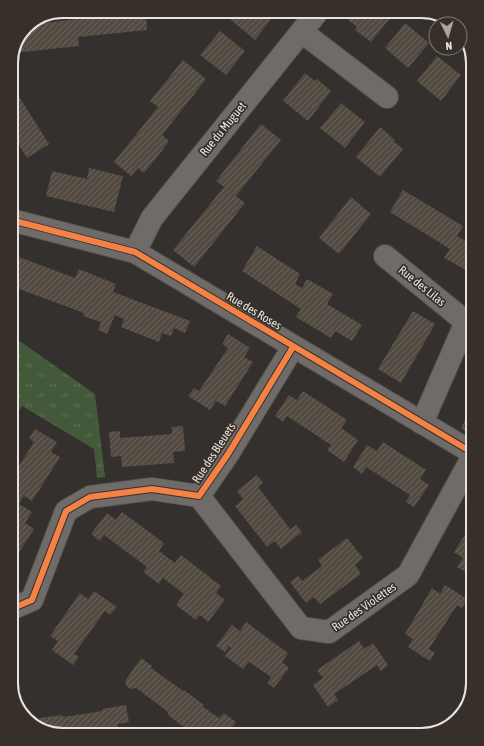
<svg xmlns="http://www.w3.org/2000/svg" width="484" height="746" font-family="'Asap Condensed',sans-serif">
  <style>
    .grass { fill: url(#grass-tufts) }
    .building { fill: url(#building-hatch) }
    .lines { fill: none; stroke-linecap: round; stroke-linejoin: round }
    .minor-casing { stroke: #514d4b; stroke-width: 24 }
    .minor { stroke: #6e6b68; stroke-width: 22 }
    .cycleway-casing { stroke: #37302a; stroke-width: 8 }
    .cycleway { stroke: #f48246; stroke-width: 6 }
    .labels { text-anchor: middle; stroke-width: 3.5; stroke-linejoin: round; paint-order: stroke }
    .street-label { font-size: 12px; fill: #e9e4e1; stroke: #37302a }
    .rim { fill: none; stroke: #e9e4e1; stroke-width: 2 }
  </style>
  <defs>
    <pattern id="grass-tufts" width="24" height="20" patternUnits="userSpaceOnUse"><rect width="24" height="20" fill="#44583a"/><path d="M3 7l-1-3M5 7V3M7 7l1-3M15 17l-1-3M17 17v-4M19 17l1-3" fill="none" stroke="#5f7056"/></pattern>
    <pattern id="building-hatch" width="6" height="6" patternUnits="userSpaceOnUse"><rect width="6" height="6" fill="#534a42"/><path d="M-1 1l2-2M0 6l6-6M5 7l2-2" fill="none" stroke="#6c645d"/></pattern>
  </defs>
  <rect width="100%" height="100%" fill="#34302d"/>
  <path class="grass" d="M11,335l84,59 10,83 -8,1 -3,-29 -72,-43 -11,17z"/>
  <g class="building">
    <path d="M76,11h70l1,19 -69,7 1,9 -65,7 14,-28 49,-6z"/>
    <path d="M236,11h33l5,4 -19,25 -25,-21z"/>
    <path d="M356,11h38l1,1 -24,30 -16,-12 2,-3 -9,-7z"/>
    <path d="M405,23l24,20 -21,25 -23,-20z"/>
    <path d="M220,31l25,20 -19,24 -26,-20z"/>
    <path d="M437,56l24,19 -20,26 -24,-20z"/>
    <path d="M183,60l23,19 -44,56 7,6 -12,16 -13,16 -6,-5 -7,8 -17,-14 44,-55 -8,-6z"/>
    <path d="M305,73l10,8 2,-2 14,12 -23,30 -25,-20z"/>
    <path d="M11,84l38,60 -22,14 -16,-25z"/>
    <path d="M341,103l24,19 -20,26 -25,-20z"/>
    <path d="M261,124l20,16 -45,56 9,7 -51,64 -21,-17 51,-63 -8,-6z"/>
    <path d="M380,127l15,13 -2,1 10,8 -23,28 -24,-20z"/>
    <path d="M89,168l34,8 -9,36 -68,-16 6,-25 35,8z"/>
    <path d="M403,190l60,36 -6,10 16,9v29l-29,-16 6,-9 -60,-37z"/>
    <path d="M351,197l20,17 -32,40 -20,-16z"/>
    <path d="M257,246l43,28 -5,10 7,4 5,-9 26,15 -6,10 35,21 -10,16 -17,-10 -4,7 -35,-21 5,-8 -59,-38z"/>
    <path d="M19,257l56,21 4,-9 37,15 -3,8 77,29 -5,12 -11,-5 -3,8 -9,-3 -3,9 -38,-15 3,-8 -9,-4 -8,19 -9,-4 3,-8 -18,-6 1,-3 -73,-27v-20l4,2z"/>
    <path d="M413,311l22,13 -34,59 -23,-14z"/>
    <path d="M228,334l22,14 -6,9 9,5 -28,44 -9,-5 -6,9 -22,-14 6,-8 5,3 29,-43 -6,-4z"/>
    <path d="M303,391l44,29 -6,8 17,12 -14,22 -17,-12 4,-5 -44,-29 -4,6 -8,-6 14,-21 8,5z"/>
    <path d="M473,400v34l-12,-5z"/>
    <path d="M183,426l2,25 -12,1 1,11 -52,4 -1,-11 -10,1 -2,-25 11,-1v7l52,-4v-7z"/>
    <path d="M35,429l22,13 -6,10 9,5 -28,44 -8,-5 -5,8 13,8 -7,11 9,6 -23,36v-86l23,-37 -5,-4z"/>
    <path d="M383,442l43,28 -6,9 9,6 -15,22 -8,-5 4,-7 -44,-28 -4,7 -9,-7 14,-22 10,6z"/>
    <path d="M257,475l6,8 -5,4 32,42 6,-4 6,7 -21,17 -6,-8 -8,6 -32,-41 8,-7 -6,-8z"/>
    <path d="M122,512l42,31 -5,8 16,12 6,-8 40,31 -5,7 9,7 -17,22 -8,-7 -4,5 -20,-15 8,-11 -21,-16 -4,6 -16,-12 4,-5 -43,-32 -4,6 -9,-7 16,-21 9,7z"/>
    <path d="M473,522v54l-16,-9 6,-9 -9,-6z"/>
    <path d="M347,538l16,20 -8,7 6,9 -41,30 -6,-7 -8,6 -16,-21 8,-6 4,5 20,-15 -4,-6z"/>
    <path d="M445,585l22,14 -5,9 -5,-3 -28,44 6,4 -5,8 -22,-14 5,-8 -8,-5 27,-46 8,6z"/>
    <path d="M94,591l23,16 -7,8 -5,-4 -31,43 5,3 -6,8 -21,-15 6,-9 -8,-5 30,-43 8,6z"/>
    <path d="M246,622l42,31 -6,9 7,6 -15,20 -7,-5 4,-6 -22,-15 -6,7 -18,-13 6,-8 -2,-2 -4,6 -9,-6 16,-21 8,6z"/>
    <path d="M359,641l5,8 9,-6 15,22 -7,6 -4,-6 -22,15 -21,14 4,6 -10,7 -15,-22 10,-7 -6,-8z"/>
    <path d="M141,658l11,8 -1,2 32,23 1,-1 20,15 -1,2 16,11 5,-5 12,9 -4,6 9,7h-40l-12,-8h-5l-15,-11 -2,-5 -31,-23 -5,1 -5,-3 -1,-5z"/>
    <path d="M126,705l3,17 -11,2 1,11h-59l-20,-7 -1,-10 24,-3v2l39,-6v-2z"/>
  </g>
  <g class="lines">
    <defs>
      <g id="minor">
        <path d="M302,32l85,65"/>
        <path d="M11,220l124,32 338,201"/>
        <path d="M135,252l17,-34 166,-207"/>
        <path d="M385,256l81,66 -44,101"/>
        <path d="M199,496l102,132 28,4 79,-57 65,-119"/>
        <path d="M11,609l21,-9 34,-89 24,-14 62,-8 47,7 29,-42 65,-107"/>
      </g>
    </defs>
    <use href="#minor" class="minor-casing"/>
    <use href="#minor" class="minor"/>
    <defs>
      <g id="cycleway">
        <path d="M11,220l124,32 338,201"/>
        <path d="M11,609l21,-9 34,-89 24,-14 62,-8 47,7 29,-42 65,-107"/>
      </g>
    </defs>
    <use href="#cycleway" class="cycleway-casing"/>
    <use href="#cycleway" class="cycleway"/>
  </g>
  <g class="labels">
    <g class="street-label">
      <text transform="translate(223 129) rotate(-51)" y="4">Rue du Muguet</text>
      <text transform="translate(422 286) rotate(39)" y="4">Rue des Lilas</text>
      <text transform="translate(254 311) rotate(31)" y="4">Rue des Roses</text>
      <text transform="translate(214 453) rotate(-57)" y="4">Rue des Bleuets</text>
      <text transform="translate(364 607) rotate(-35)" y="4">Rue des Violettes</text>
    </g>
  </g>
  <path d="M0 0H484V746H0ZM63 18H421A45 45 0 0 1 466 63V683A45 45 0 0 1 421 728H63A45 45 0 0 1 18 683V63A45 45 0 0 1 63 18Z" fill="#37302a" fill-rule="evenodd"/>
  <path class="rim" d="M63 18H421A45 45 0 0 1 466 63V683A45 45 0 0 1 421 728H63A45 45 0 0 1 18 683V63A45 45 0 0 1 63 18Z"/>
  <g transform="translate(448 36) rotate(175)"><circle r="19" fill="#37302a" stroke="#7e7873"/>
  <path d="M0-3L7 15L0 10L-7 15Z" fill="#aaa5a2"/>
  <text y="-6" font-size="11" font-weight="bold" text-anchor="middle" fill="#e9e4e1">N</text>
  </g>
</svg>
